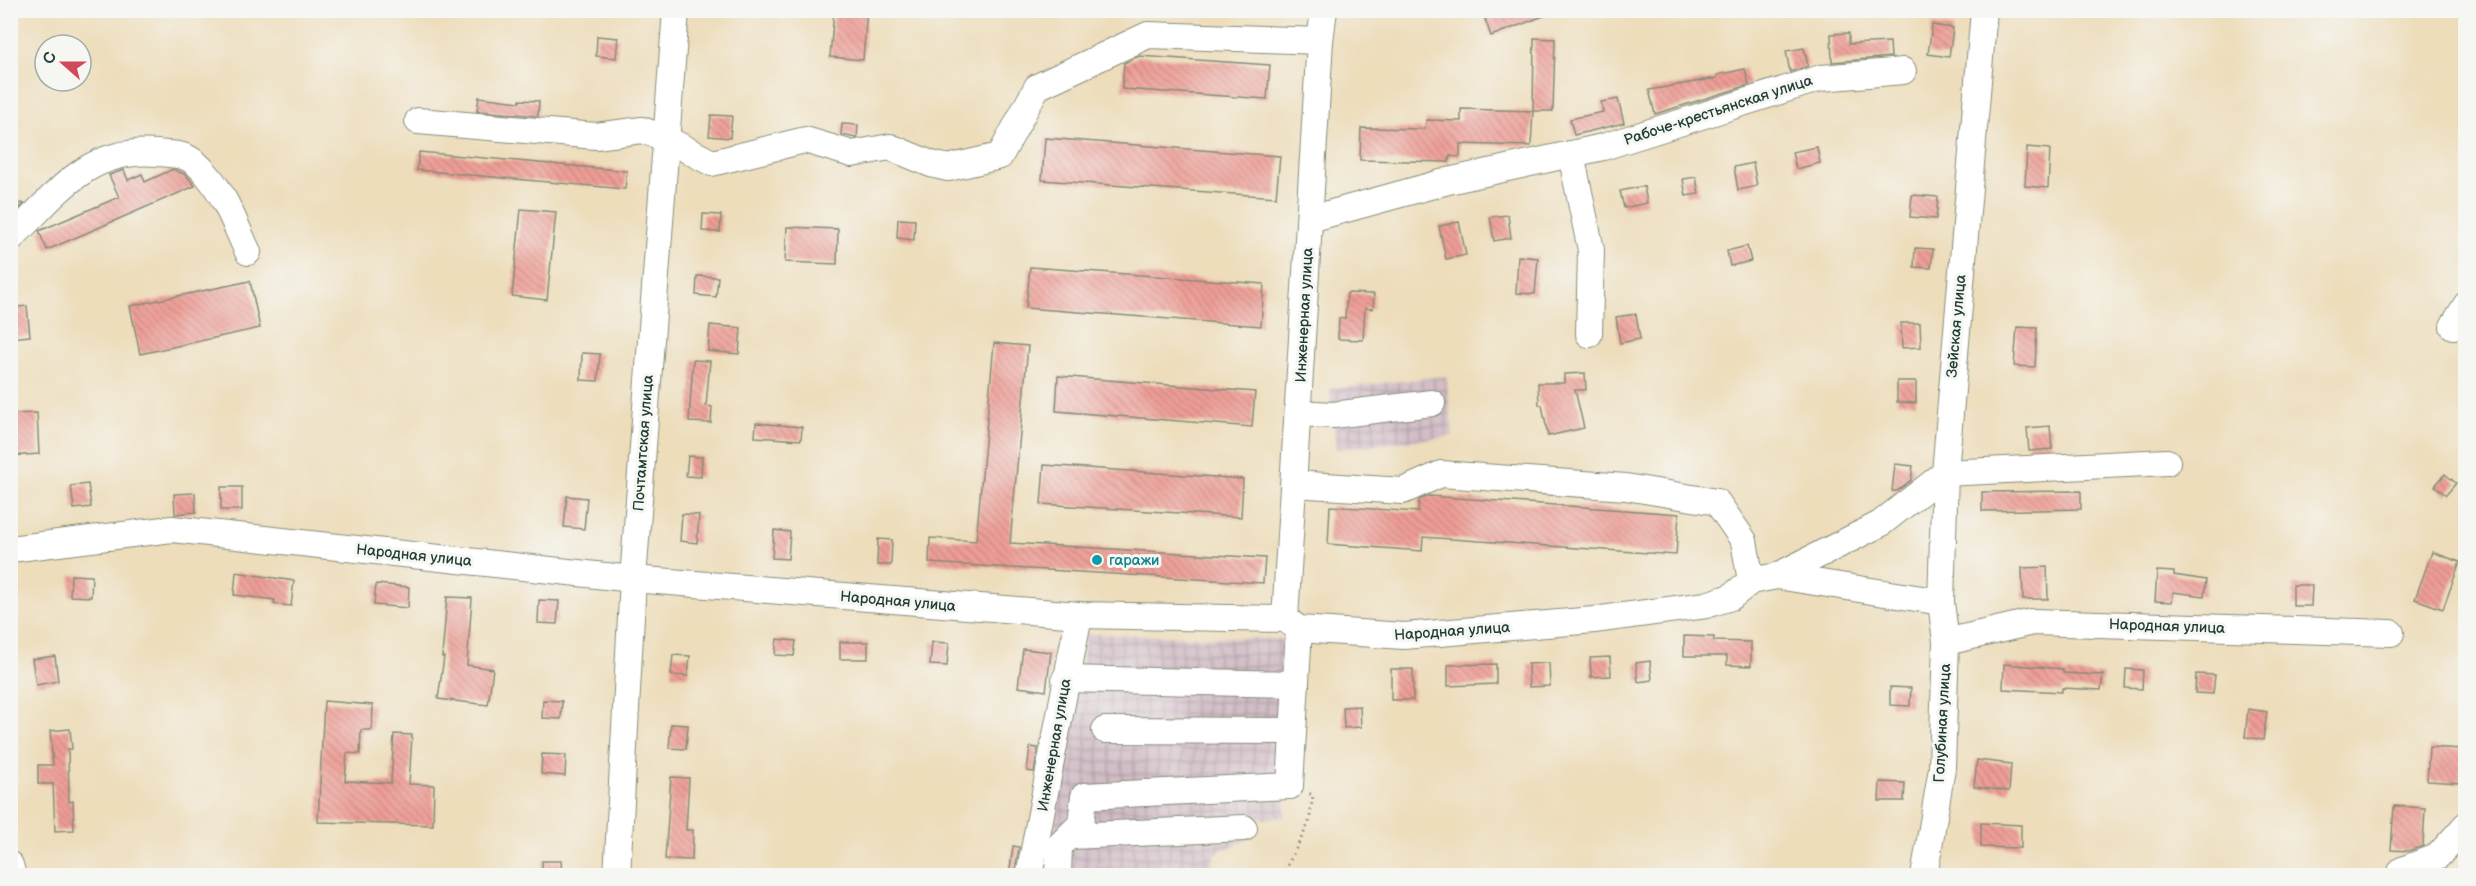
<svg xmlns="http://www.w3.org/2000/svg" width="2476" height="886" font-family="'Balsamiq Sans',sans-serif">
  <style>
    .industrial { fill: url(#industrial-grid) }
    .building { fill: url(#building-back-hatch) }
    .lines { fill: none; stroke-linecap: round; stroke-linejoin: round }
    .minor-casing { stroke: #868d78; stroke-width: 28 }
    .path { stroke: #868d78; stroke-width: 3; stroke-dasharray: 1.5 4.5; stroke-linecap: butt }
    .minor { stroke: #fff; stroke-width: 26 }
    .culture-dot { fill: #0f9aa8; stroke: #f6f6f2; stroke-width: 2 }
    .labels { text-anchor: middle; stroke-width: 6; stroke-linejoin: round; paint-order: stroke }
    .street-label { font-size: 15px; fill: #1f3d34; stroke: #f6f6f2 }
    .culture-label { font-size: 15px; fill: #0d838f; stroke: #f6f6f2; text-anchor: start }
  </style>
  <defs>
    <pattern id="industrial-grid" width="8" height="8" patternUnits="userSpaceOnUse" patternTransform="scale(1.5)"><rect width="8" height="8" fill="#d2bdc6"/><path d="M0 4h8M4 0v8" fill="none" stroke="#aa9ba2"/></pattern>
    <pattern id="building-back-hatch" width="6" height="6" patternUnits="userSpaceOnUse" patternTransform="scale(1.5)"><rect width="6" height="6" fill="#ef9e96"/><path d="M-1 5l2 2M0 0l6 6M5-1l2 2" fill="none" stroke="#c1827b"/></pattern>
  </defs>
  <rect width="100%" height="100%" fill="#f6f6f2"/>
  <filter id="ink" filterUnits="userSpaceOnUse"><feTurbulence type="fractalNoise" baseFrequency=".0167" numOctaves="2"/><feDisplacementMap in="SourceGraphic" scale="12" xChannelSelector="R" yChannelSelector="G"/><feConvolveMatrix kernelMatrix="1 2 1 2 8 2 1 2 1" color-interpolation-filters="sRGB"/></filter>
  <filter id="wash" filterUnits="userSpaceOnUse"><feTurbulence type="fractalNoise" baseFrequency=".008" numOctaves="4" result="noise"/><feDisplacementMap in="SourceGraphic" scale="24" xChannelSelector="R" yChannelSelector="G"/><feGaussianBlur stdDeviation="1.35" result="paint"/><feColorMatrix in="noise" values="0 0 0 0 0 0 0 0 0 0 0 0 0 0 0 0 0 1.4 0 .05"/><feComposite in="paint" operator="in"/></filter>
  <g filter="url(#wash)">
    <rect width="100%" height="100%" fill="#edddbb"/>
    <g class="industrial">
      <path d="M1446,376l7,60 -117,13 -6,-60z"/>
      <path d="M1086,634l199,5v178l-37,3v19l-33,14 -7,22 -162,1z"/>
    </g>
    <g id="blocks">
      <g class="building">
        <path d="M834,10h33l-4,50 -33,-3z"/>
        <path d="M1506,10h48v2l-63,24 -6,-17z"/>
        <path d="M1932,25l21,3 -4,29 -21,-3z"/>
        <path d="M1849,33v11l41,-2 1,15 -59,5 -1,-28z"/>
        <path d="M597,36l21,2 -2,20 -20,-2z"/>
        <path d="M1534,38l21,1 -2,72h-20z"/>
        <path d="M1804,48l4,18 -18,6 -4,-21z"/>
        <path d="M1139,56l131,9 -3,34 -145,-10 2,-26z"/>
        <path d="M1745,69l4,16 -94,29 -6,-24 68,-12v-3z"/>
        <path d="M479,97l41,5v-2l19,1 -1,15 -61,-5z"/>
        <path d="M1618,99l6,24 -50,12 -4,-16 33,-7 -2,-10z"/>
        <path d="M1461,109l72,2 -2,35 -71,-2v13l-10,-1 -1,6 -89,-2 1,-32 64,1 1,-9 35,1z"/>
        <path d="M711,115l21,1 -2,22 -21,-2z"/>
        <path d="M842,124l16,1 -1,13 -16,-3z"/>
        <path d="M1045,138l235,18 -4,41 -234,-17z"/>
        <path d="M1817,147l3,16 -24,6 -4,-17z"/>
        <path d="M2027,147l23,2 -2,39 -23,-2z"/>
        <path d="M419,152l208,19 -2,18 -208,-19z"/>
        <path d="M1753,163l4,23 -19,4 -4,-23z"/>
        <path d="M173,169l13,6 9,11 -148,64 -8,-19 80,-34 -10,-22 15,-5 4,10 14,-6 3,8z"/>
        <path d="M1696,177l3,17 -13,2 -3,-17z"/>
        <path d="M1644,186l3,17 -23,5 -4,-17z"/>
        <path d="M1912,195l26,2 -2,22 -26,-2z"/>
        <path d="M23,203l1,1 -14,13v-12z"/>
        <path d="M521,209l35,3 -9,88 -35,-4z"/>
        <path d="M703,214l18,1 -1,17 -18,-1z"/>
        <path d="M1508,215l3,23 -17,3 -4,-24z"/>
        <path d="M898,219l17,1 -1,20 -17,-2z"/>
        <path d="M1459,222l7,33 -20,4 -7,-33z"/>
        <path d="M787,227l51,2 -1,35 -52,-2z"/>
        <path d="M1747,246l4,15 -21,5 -3,-15z"/>
        <path d="M1915,248l18,1 -2,19 -17,-1z"/>
        <path d="M1518,256l20,2 -3,36 -19,-1z"/>
        <path d="M1030,267l234,17 -3,42 -235,-18z"/>
        <path d="M697,276l21,1 -2,20 -20,-2z"/>
        <path d="M250,281l10,47 -120,26 -10,-48z"/>
        <path d="M1347,293l27,1 -1,15 -8,-1 -2,32 -25,-1 1,-21h6z"/>
        <path d="M27,306l3,30 -20,2v-30z"/>
        <path d="M1636,314l4,25 -20,4 -4,-26z"/>
        <path d="M1901,323h19l1,24 -19,1z"/>
        <path d="M710,325l31,3 -2,26 -31,-3z"/>
        <path d="M2017,327l20,1 -2,39 -21,-1z"/>
        <path d="M994,343l34,3 -18,197 255,15 -2,25 -334,-20 1,-25 46,3z"/>
        <path d="M582,353l18,1 -2,27 -17,-1z"/>
        <path d="M693,360l17,1 -4,45 6,1 -1,16 -22,-1z"/>
        <path d="M1585,373l1,17h-11l9,38 -36,8 -6,-31h-3l-1,-22h26v-9z"/>
        <path d="M1058,376l197,16 -3,35 -196,-16z"/>
        <path d="M1897,381h19v22l-19,-1z"/>
        <path d="M37,413l2,41 -29,2v-42z"/>
        <path d="M756,423l46,4 -1,13 -46,-3z"/>
        <path d="M2050,426l2,23 -23,2 -2,-23z"/>
        <path d="M688,456l14,1 -1,20 -15,-1z"/>
        <path d="M1895,464l18,2 -2,14 -14,11h-5z"/>
        <path d="M1044,465l199,14 -2,38 -200,-13z"/>
        <path d="M2445,474l11,9 -10,12 -11,-9z"/>
        <path d="M88,484l3,23 -17,2 -3,-23z"/>
        <rect x="221" y="487" width="21" height="23"/>
        <path d="M2081,491v18l-99,2v-19z"/>
        <path d="M195,493l1,19 -21,2 -1,-20z"/>
        <path d="M567,496l20,2 -3,31 -20,-2z"/>
        <path d="M1429,496l250,18 -3,41 -253,-18 -1,14 -94,-7 2,-38 88,6 1,-12z"/>
        <path d="M682,514l17,1 -2,28 -17,-2z"/>
        <path d="M774,530l16,2 -2,27 -16,-1z"/>
        <path d="M878,539l14,1 -1,25h-14z"/>
        <path d="M2432,552l28,10 -17,47 -28,-10z"/>
        <path d="M2047,567l1,32h-25l-1,-31z"/>
        <path d="M2157,571l17,1v3l32,5 -2,16 -31,-4 -1,10 -17,-1z"/>
        <path d="M236,572l58,9 -3,25 -17,-2 1,-4 -41,-5z"/>
        <path d="M71,575l21,1 -1,21 -21,-1z"/>
        <path d="M376,584l33,3 -1,21 -34,-3z"/>
        <path d="M2293,585h19l-1,21h-18z"/>
        <path d="M447,597l25,1 -5,67 26,4 -5,36 -50,-6 6,-42h-2z"/>
        <path d="M539,600l20,1 -2,23 -19,-1z"/>
        <path d="M1684,636l30,1v4l37,1v24l-24,-1v-9h-43z"/>
        <path d="M777,639l19,2 -2,15 -19,-1z"/>
        <rect x="840" y="642" width="28" height="17"/>
        <path d="M932,642l17,1 -2,23 -17,-1z"/>
        <path d="M1023,649l28,3 -5,39 -28,-4z"/>
        <path d="M673,655l17,1 -2,20 -17,-1z"/>
        <path d="M55,656l3,25 -22,4 -4,-26z"/>
        <path d="M1610,657l1,19 -20,1 -1,-19z"/>
        <path d="M1650,661l2,19 -14,2 -2,-19z"/>
        <path d="M1549,663l1,23 -21,1 -1,-23z"/>
        <path d="M1496,664v20l-48,2v-21z"/>
        <path d="M2004,664l59,5v4l40,2 -2,15 -39,-2v4l-59,-3z"/>
        <rect x="1391" y="669" width="22" height="31"/>
        <path d="M2126,669l17,1 -1,19 -17,-1z"/>
        <path d="M2196,674l19,1 -2,19 -18,-1z"/>
        <path d="M1890,687l21,1 -1,18 -20,-1z"/>
        <path d="M543,700l19,1 -1,18 -19,-1z"/>
        <path d="M324,701l49,4 -1,25h-11l-1,24 -13,-1 -2,28 46,2 3,-49 18,1 -3,49 25,1 -1,40 -115,-3z"/>
        <path d="M1360,706l1,21 -17,1 -1,-21z"/>
        <path d="M2248,709l19,3 -4,28 -18,-3z"/>
        <path d="M671,724l17,1 -2,24 -17,-1z"/>
        <path d="M70,729l2,20h-4l1,53 4,-1 1,29 -19,1 -2,-47h-15v-19h15l-3,-34z"/>
        <path d="M1030,747l8,1 -4,24 -7,-1z"/>
        <path d="M2429,747l33,2 -2,34 -33,-2z"/>
        <path d="M542,754l24,1 -1,21 -24,-2z"/>
        <path d="M1977,760l34,4 -2,27 -35,-4z"/>
        <path d="M671,777l18,1 -3,52h7l-1,30 -27,-1z"/>
        <path d="M1880,782l25,1 -1,18h-25z"/>
        <path d="M2394,806l31,2 -2,38 -15,5 -17,-1z"/>
        <path d="M1981,823l40,2v23l-40,-1z"/>
        <path d="M1013,846l6,1 -5,29h-5z"/>
        <path d="M542,861h19l1,15h-20z"/>
      </g>
    </g>
  </g>
  <g filter="url(#ink)">
    <use href="#blocks" fill-opacity="0" stroke="#868d78" stroke-width="1.5"/>
    <g class="lines">
      <defs>
        <g id="minor">
          <path d="M418,121l178,15 46,-6 23,8 47,25 93,-23 47,14 38,-7 41,17 17,4 52,-12 37,-69 111,-52 172,6"/>
          <path d="M1571,154l20,96 -2,84"/>
          <path d="M1310,219l138,-38 155,-34 218,-69 82,-7"/>
          <path d="M10,239c46,-44 77,-92 147,-86 26,2 33,1 51,23 18,21 28,51 40,76"/>
          <path d="M2453,326l13,-21"/>
          <path d="M1298,413l35,2 99,-12"/>
          <path d="M1294,484l109,7 38,-17 185,13 91,15 27,39 7,40"/>
          <path d="M10,549l162,-20 461,50 446,36 206,4 14,10 105,7 190,-16 112,-15 25,-8 20,-16 26,-5 103,-52 65,-51 222,-11"/>
          <path d="M1777,576l164,26"/>
          <path d="M1285,619l35,-578 4,-31"/>
          <path d="M1946,642l86,-20 359,11"/>
          <path d="M1065,679l231,5"/>
          <path d="M1105,730l188,1"/>
          <path d="M1071,836l173,-8"/>
          <path d="M10,865l3,11"/>
          <path d="M617,876l16,-297 43,-569"/>
          <path d="M1029,876l50,-261"/>
          <path d="M1058,876l1,-30 22,-22 3,-28 206,-10 9,-157"/>
          <path d="M1924,876l18,-108 4,-126 -5,-40 4,-129 39,-463"/>
          <path d="M2399,876l3,-6 36,-14 28,-31"/>
        </g>
      </defs>
      <use href="#minor" class="minor-casing"/>
      <path class="path" d="M1282,876l27,-53 4,-28 -5,-2"/>
      <use href="#minor" class="minor"/>
    </g>
  </g>
  <circle class="culture-dot" cx="1097" cy="560" r="6"/>
  <g class="labels">
    <g class="street-label">
      <text transform="translate(1718 110) rotate(-18)" y="5">Рабоче-крестьянская улица</text>
      <text transform="translate(1304 315) rotate(-87)" y="5">Инженерная улица</text>
      <text transform="translate(1956 326) rotate(-85)" y="5">Зейская улица</text>
      <text transform="translate(643 443) rotate(-86)" y="5">Почтамтская улица</text>
      <text transform="translate(414 555) rotate(6)" y="5">Народная улица</text>
      <text transform="translate(898 601) rotate(5)" y="5">Народная улица</text>
      <text transform="translate(2167 626) rotate(2)" y="5">Народная улица</text>
      <text transform="translate(1452 631) rotate(-4)" y="5">Народная улица</text>
      <text transform="translate(1942 723) rotate(-87)" y="5">Голубиная улица</text>
      <text transform="translate(1054 745) rotate(-80)" y="5">Инженерная улица</text>
    </g>
    <g class="culture-label">
      <text x="1109" y="565">гаражи</text>
    </g>
  </g>
  <rect width="2476" height="886" fill="none" stroke="#f6f6f2" stroke-width="36"/>
  <g transform="translate(63 63) rotate(291)"><circle r="28" fill="#f6f6f2" stroke="#a0aca6" stroke-width="1.5"/>
  <path d="M0-4.5L10 22L0 15L-10 22Z" fill="#d1495b"/>
  <text y="-9" font-size="16" font-weight="bold" text-anchor="middle" fill="#1f3d34">С</text>
  </g>
</svg>
